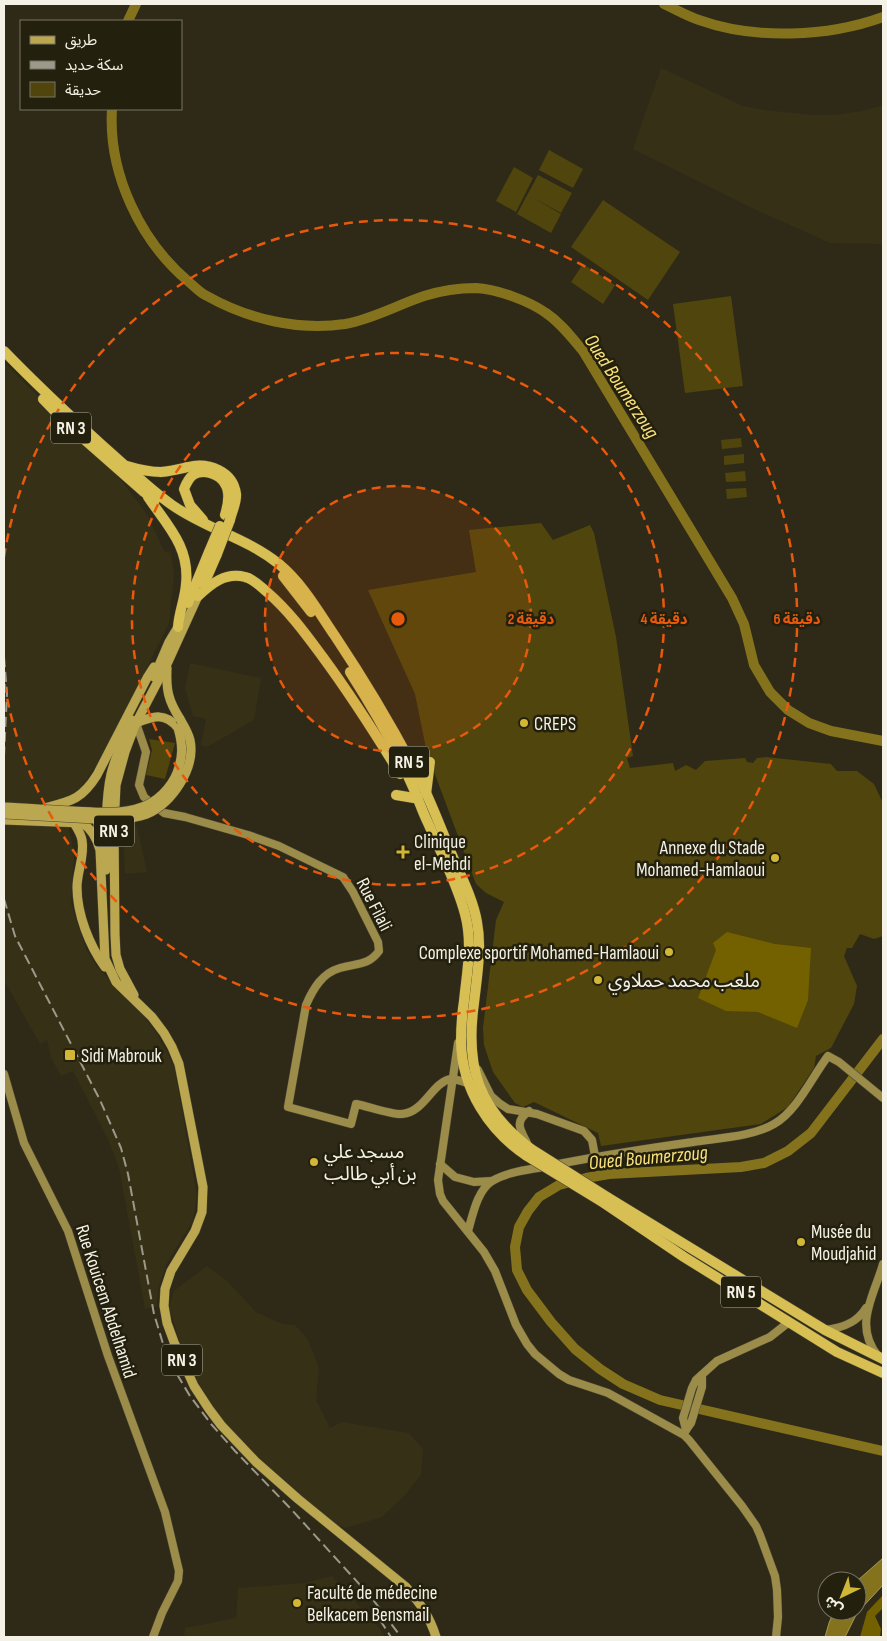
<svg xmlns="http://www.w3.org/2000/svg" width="887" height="1641" font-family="'Sofia Sans Condensed','Noto Sans Arabic',sans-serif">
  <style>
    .built { fill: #363016 }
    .green { fill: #50450d }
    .forest { fill: #736100 }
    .water { fill: #84721c; stroke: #a69859 }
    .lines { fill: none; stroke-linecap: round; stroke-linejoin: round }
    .river { stroke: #84721c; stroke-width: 10 }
    .secondary-casing { stroke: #4a4634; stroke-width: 9 }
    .primary-casing { stroke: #4a4634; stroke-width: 10 }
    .highway-casing { stroke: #4a4634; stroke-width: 11 }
    .secondary { stroke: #9b8c4a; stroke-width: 8 }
    .primary { stroke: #baa750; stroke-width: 9 }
    .highway { stroke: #d7bf54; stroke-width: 10 }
    .rail { stroke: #9c998a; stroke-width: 2; stroke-dasharray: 10 5; stroke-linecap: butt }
    .primary-bridge-casing { stroke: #4a4634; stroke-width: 10; stroke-linecap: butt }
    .highway-bridge-casing { stroke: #4a4634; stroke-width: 11; stroke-linecap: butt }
    .primary-bridge { stroke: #baa750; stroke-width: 9 }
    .highway-bridge { stroke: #d7bf54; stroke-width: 10 }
    .ring { fill: none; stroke: #e8590c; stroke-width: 2.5; stroke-dasharray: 9 6 }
    .poi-dot { fill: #d2b736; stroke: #24200e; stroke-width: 2 }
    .labels { text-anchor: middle; stroke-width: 5; stroke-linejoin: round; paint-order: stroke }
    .shield { fill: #24200e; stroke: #b6b3a5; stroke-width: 1 }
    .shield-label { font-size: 18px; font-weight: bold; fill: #f4f2e6 }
    .poi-label { font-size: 19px; fill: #f4f2e6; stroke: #24200e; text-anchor: start }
    .street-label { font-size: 19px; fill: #f4f2e6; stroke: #24200e }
    .water-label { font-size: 20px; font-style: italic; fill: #fbe37b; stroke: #24200e }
    .centre { fill: #e8590c; stroke: #24200e; stroke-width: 2.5 }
    .ring-label { font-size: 15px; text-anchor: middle; font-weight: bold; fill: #e8590c; stroke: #24200e; stroke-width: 5; stroke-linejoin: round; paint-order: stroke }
  </style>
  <rect width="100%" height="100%" fill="#2e2a17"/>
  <g class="built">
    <path d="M661,68l82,38 21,4 49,5h21l29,-4 20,-6v139l-53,-1 -78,-35 -119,-59z"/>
    <path d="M4,362l117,118 27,36 16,35 7,2 3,22 -5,48 -28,57 -39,76 -25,38 -8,35 5,25 -3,50 15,45 11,18 44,45 16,22 17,32 23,130 -4,24 -27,45 -8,24 -1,17 -12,3 -26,-141 -11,-29 -35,-68 -12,5 -10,-18 -4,-18 -7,4 -36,-64z"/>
    <path d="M190,663l71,15 -7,42 -47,27 -6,-2 5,-26 -13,-3 -8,-28z"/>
    <path d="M137,826l10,46 -22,2 -2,-47z"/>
    <path d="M207,1266l20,15 29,31 26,12 13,1 12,13 12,29 -3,33 14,28 12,-6 67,11 14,16 -2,26 -16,20 -23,22 -36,11 -19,-6 -71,-60 -62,-76 -25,-78 5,-17z"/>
    <path d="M332,1576l48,53 5,8h-201l1,-9 51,-10 2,-30 67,-5z"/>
  </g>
  <g class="green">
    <path d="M549,150l34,19 -10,19 -34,-18z"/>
    <path d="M514,167l19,11 -17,34 -20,-11z"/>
    <path d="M538,175l34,18 -11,20 -29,-16 29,17 -10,19 -34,-19z"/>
    <path d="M603,200l77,52 -32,48 -77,-53z"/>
    <path d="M583,264l32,21 -12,19 -32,-22z"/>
    <path d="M731,296l12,90 -58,7 -12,-89z"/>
    <path d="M741,438l1,9 -20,2 -1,-9z"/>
    <path d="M744,454v9l-20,2v-9z"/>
    <path d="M745,471l1,10 -20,1 -1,-9z"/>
    <path d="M746,488l1,9 -20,2 -1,-10z"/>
    <path d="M541,523l12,17 37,-15 4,8 22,104 17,119 -6,2 3,10 43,-5 2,8 11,-6 10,5 9,-9 40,-3 2,4 6,1 4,-5 9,-1 65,7 6,7h20l17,13 8,17 1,17v118l-9,3 -14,-5 -8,14h-5l-3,8 13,30 -3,18 -23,44 -15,8 -2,12 -26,39 -27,17 -160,22 -3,-13 -64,-31 -11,5 -8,-4 -22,-31 -9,-27 -1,-17 13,-108 8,-18 -18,-9 -10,-9 -49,-131 -12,-59 -47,-104 108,-18 -7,-42z"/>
    <path d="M149,739l26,4 -10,36 -19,-4 6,-25z"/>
  </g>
  <g class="forest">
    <path d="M727,932l48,12 36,4 -3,52 -11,28 -39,-16 -32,-1 -28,-13 18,-48 -3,-7z"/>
    <path d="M883,1595v13l-8,8 6,13 -1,8h-20l7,-25z"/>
  </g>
  <path class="water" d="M883,1558v27l-26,28 -12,24h-20l4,-14 5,-12h23v-30z"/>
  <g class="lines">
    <g class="river">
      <path d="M664,4c11,5 23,12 35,16 56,20 129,17 184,-3"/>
      <path d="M128,21l8,-17"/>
      <path d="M112,109c-4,64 28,132 77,173 6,5 11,11 18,14 41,23 91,35 138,28 28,-5 52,-19 79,-28 16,-5 34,-8 52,-8 21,1 53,13 70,25 15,10 26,25 37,38l149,247 12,26 10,41 16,27 18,18 21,13 22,8 52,10"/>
      <path d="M883,1039l-72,94 -23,18 -24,12 -23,4 -132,7 -23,4 -27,7 -20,12 -11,14 -9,16 -4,20 2,23 10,20 24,32 24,27 25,20 23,15 37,16 223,51"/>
    </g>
    <defs>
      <g id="secondary">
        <path d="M136,723l10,29 -7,33 5,12 20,16 21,4 63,18 31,11 64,31 10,15 25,50 1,9c-11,15 -22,12 -39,17 -18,5 -27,21 -34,37l-18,102 63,17 5,-20c11,2 36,11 46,10 23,-2 30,-32 49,-35 6,0 13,3 19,5"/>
        <path d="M458,1043l-20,137 2,14 3,7 41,51 11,19 21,54 11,19 8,10 24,20 10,6 39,13 76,42 5,5 53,66 14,20 4,9 15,41 2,14 1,27 -2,20"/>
        <path d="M478,1070l13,26 8,7 9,6 29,5 47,17 8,9 3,16"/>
        <path d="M4,1074l20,69 44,88 40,125 57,156 14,59 -1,10 -16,32 -9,24"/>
        <path d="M527,1143c-7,-14 -13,-21 2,-32"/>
        <path d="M440,1164l15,13 19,5 18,-1"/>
        <path d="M468,1231c5,-17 9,-40 24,-50 15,-9 35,-11 51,-14 50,-10 100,-18 150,-25 24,-4 59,-5 81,-18 23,-13 38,-47 54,-68l11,6 44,36"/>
        <path d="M825,1330c17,-2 32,-7 41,-22"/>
        <path d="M878,1356c-25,-31 -4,-60 5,-92"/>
        <path d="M686,1430l-3,-12 9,-30 4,-8 21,-19 53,-24 19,-15"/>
        <path d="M684,1433l7,-10 11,-36v-12"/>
      </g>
      <g id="primary">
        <path d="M167,668c-1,22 1,32 13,51"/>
        <path d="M154,677l15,-35 9,-15"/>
        <path d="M136,723c18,-7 29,-11 42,5"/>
        <path d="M45,808c27,-7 37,-9 52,-33l50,-97 7,-11"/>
        <path d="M4,820l78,3c10,6 15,16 18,27l5,109 11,23 36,35 12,16 8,14 7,17 24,123 -1,25 -7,19 -24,40 -6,18 -1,17 3,17 7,19 20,44 15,23 12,16 35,37 42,37 108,88c14,16 24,30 30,50"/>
        <path d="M74,823c3,5 7,11 8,17 3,16 -5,32 -5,47 0,27 12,58 28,80"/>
        <path d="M106,870c0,-28 -1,-69 5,-96 5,-19 13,-37 21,-54"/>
        <path d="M134,995l-14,-26 -4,-14 -1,-21 -1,-106 2,-43 9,-33 11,-29 32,-61 30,-66"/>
      </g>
      <g id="highway">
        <path d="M4,351c32,33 65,64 99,95 23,20 45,42 69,59 34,24 75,33 107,59 24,20 39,47 56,72 30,45 58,92 83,140 13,25 23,53 34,79 9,21 21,44 25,67 5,26 0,54 -3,81 -9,64 4,106 57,146"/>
        <path d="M43,399l26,27 75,66 11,8"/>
        <path d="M127,466c10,3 23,6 34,6 10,-1 18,-3 27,-5 20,-5 45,4 48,27 1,8 -4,17 -6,26"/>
        <path d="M148,497c19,28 42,50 38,87 -1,15 -7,28 -8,43"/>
        <path d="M203,520l-13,-15 -6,-16c2,-5 5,-11 9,-14 10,-7 27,-1 32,9 6,9 3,21 0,31"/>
        <path d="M283,576l28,36"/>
        <path d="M204,584l13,-30"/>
        <path d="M198,596c13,-12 27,-24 47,-19 9,2 16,10 22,15 22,19 38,41 55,64 28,38 53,77 78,118"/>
        <path d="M188,603l21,-51"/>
        <path d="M350,672c23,36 45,74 62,113 6,13 10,26 16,38 13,30 29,60 37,91 8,30 2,57 -1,87 -2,13 -3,28 -3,41 1,47 28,89 66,114"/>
        <path d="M408,756l9,7 13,-1 -4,32"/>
        <path d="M396,795l18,3"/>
        <path d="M607,1197l218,133 58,29"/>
        <path d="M604,1203l80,54 153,95 46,21"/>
      </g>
    </defs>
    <use href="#secondary" class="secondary-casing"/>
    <use href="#primary" class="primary-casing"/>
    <use href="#highway" class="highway-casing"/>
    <use href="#secondary" class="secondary"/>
    <use href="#primary" class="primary"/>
    <use href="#highway" class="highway"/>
    <g class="rail">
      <path d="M4,657l3,36 -3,63"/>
      <path d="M4,899l11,37 85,164 21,48 7,26 26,140 10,33 11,24 15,25 21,28 24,27 56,58 80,88 30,40"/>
      <path d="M380,1620l11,17"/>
    </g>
    <defs>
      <g id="primary-bridge">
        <path d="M4,807c23,1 46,3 69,4 22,1 48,4 69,-4 15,-5 29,-19 35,-34 6,-16 6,-28 1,-45"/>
        <path d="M4,814l108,6c12,-1 24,-2 35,-6 25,-11 49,-46 43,-74 -2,-8 -6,-14 -10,-21"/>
      </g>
      <g id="highway-bridge">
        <path d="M209,552l11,-26"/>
        <path d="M217,554l13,-34"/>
        <path d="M531,1149l76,48"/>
        <path d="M527,1156l77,47"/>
      </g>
    </defs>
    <use href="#primary-bridge" class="primary-bridge-casing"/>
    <use href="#highway-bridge" class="highway-bridge-casing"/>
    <use href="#primary-bridge" class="primary-bridge"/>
    <use href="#highway-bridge" class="highway-bridge"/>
  </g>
  <circle cx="398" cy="619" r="133" fill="#e8590c" fill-opacity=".12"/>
  <g class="ring">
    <circle cx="398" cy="619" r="133"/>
    <circle cx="398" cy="619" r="266"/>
    <path d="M4 557A399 399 0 1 1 4 681"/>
  </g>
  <g class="poi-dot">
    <circle cx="524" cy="723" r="5"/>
    <path d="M400.5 844.5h5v5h5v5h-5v5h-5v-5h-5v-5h5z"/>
    <circle cx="775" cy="858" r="5"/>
    <circle cx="669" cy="952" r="5"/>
    <circle cx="598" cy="980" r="5"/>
    <rect x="64" y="1049" width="12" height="12" rx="2.5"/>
    <circle cx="314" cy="1162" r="5"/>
    <circle cx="801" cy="1242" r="5"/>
    <circle cx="297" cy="1603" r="5"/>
  </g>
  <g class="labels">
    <g class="shield">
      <rect x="51" y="412.5" width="40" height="31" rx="4"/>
      <rect x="389" y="746.5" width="40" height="31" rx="4"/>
      <rect x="94" y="815.5" width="40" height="31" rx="4"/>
      <rect x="721" y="1276.5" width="40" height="31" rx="4"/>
      <rect x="162" y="1344.5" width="40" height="31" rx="4"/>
    </g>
    <g class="shield-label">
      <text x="71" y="434">RN 3</text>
      <text x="409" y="768">RN 5</text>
      <text x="114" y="837">RN 3</text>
      <text x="741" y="1298">RN 5</text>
      <text x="182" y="1366">RN 3</text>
    </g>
    <g class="poi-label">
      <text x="534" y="730">CREPS</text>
      <text x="414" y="848">Clinique<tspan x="414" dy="22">el-Mehdi</tspan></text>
      <text x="765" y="854" text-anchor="end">Annexe du Stade<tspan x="765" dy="22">Mohamed-Hamlaoui</tspan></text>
      <text x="659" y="959" text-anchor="end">Complexe sportif Mohamed-Hamlaoui</text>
      <text x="608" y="987">ملعب محمد حملاوي</text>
      <text x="81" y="1062">Sidi Mabrouk</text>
      <text x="324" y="1158">مسجد علي<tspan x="324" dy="22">بن أبي طالب</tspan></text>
      <text x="811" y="1238">Musée du<tspan x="811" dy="22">Moudjahid</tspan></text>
      <text x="307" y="1599">Faculté de médecine<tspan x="307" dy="22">Belkacem Bensmail</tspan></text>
    </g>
    <g class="street-label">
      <text transform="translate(375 904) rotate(63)" y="7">Rue Filali</text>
      <text transform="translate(107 1301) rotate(72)" y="7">Rue Kouicem Abdelhamid</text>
    </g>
    <g class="water-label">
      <text transform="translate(622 386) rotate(57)" y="7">Oued Boumerzoug</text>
      <text transform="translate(648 1157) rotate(-5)" y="7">Oued Boumerzoug</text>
    </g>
  </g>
  <circle cx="398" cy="619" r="8" class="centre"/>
  <g class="ring-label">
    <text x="531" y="624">2 دقيقة</text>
    <text x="664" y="624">4 دقيقة</text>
    <text x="797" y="624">6 دقيقة</text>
  </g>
  <rect width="887" height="1641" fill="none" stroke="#f4f2e6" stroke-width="10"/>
  <rect x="20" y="20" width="162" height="90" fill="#24200e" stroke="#777464"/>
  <rect x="30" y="36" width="25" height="8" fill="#baa750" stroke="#777464"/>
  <text x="65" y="45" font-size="15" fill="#f4f2e6">طريق</text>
  <rect x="30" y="61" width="25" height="8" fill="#9c998a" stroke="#777464"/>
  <text x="65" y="70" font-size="15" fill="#f4f2e6">سكة حديد</text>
  <rect x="30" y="82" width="25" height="15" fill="#50450d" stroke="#777464"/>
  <text x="65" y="95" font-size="15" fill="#f4f2e6">حديقة</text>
  <g transform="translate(842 1596) rotate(223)"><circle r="24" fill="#24200e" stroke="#777464"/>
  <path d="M0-4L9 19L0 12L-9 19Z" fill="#d2b736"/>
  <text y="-8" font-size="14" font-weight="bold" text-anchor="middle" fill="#f4f2e6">ش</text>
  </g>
</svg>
